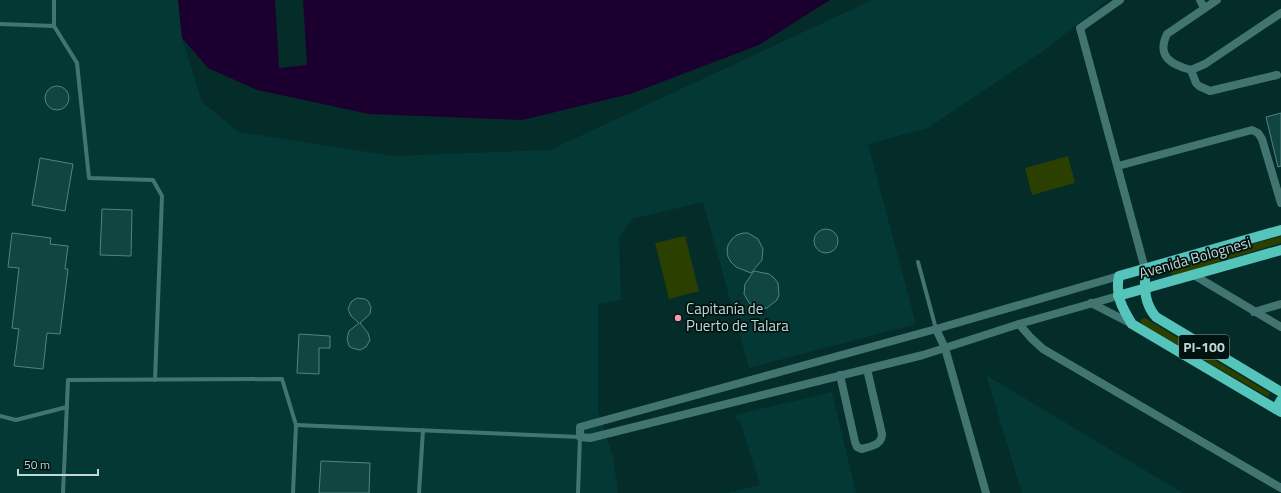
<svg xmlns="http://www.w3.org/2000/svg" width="1281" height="493" font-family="'Titillium Web',sans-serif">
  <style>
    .built { fill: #043834 }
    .green { fill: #2a3f00 }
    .water { fill: #1b002f }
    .pier { fill: #042c29 }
    .building { fill: #104541; stroke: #53847f }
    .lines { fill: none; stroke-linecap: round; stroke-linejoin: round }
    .service { stroke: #437570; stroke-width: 4 }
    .minor { stroke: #437570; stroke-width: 8 }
    .primary { stroke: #55c5bb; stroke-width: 10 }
    .poi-dot { fill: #f39aab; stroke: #011211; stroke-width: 1.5 }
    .labels { text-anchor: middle; stroke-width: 3.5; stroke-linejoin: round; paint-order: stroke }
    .shield { fill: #011211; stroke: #869d9a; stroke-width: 1 }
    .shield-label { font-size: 14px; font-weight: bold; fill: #bfd8d5 }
    .street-label { font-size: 15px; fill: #bfd8d5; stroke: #011211 }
    .poi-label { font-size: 15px; fill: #bfd8d5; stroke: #011211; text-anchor: start }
  </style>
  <rect width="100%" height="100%" fill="#042c29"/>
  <g class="built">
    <path d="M0,0h178l4,38 20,64 37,30 154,24 157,-6 322,-150h236l-66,52 -114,76 -60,16 48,180 -167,44 -46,-166 -71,17 -13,19 2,62 -23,4v107l15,45 5,37h-618z"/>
    <path d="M986,375l197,118h-161z"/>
    <path d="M832,392l24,101h-129l33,-8 -20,-63 -4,-3 -1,-4z"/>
  </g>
  <g class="green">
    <path d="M1068,156l7,27 -43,12 -7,-27z"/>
    <path d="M685,236l14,55 -30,8 -14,-56z"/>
    <path d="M1281,236v7l-104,32h-5l-2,-4 2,-4z"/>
    <path d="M1145,318l125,75 -2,4 -125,-72 -3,-5z"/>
  </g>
  <path class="water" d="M178,0h652l-71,45 -129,49 -108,26 -153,-6 -112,-24 -49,-22 -26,-30z"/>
  <path class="pier" d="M275,0h28l4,65 -28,3z"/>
  <g class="building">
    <circle cx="57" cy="98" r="12"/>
    <path d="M1281,113v53l-3,1 -12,-50z"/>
    <path d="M40,158l33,6 -8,47 -33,-6z"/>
    <path d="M102,209l30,1 -1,46 -31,-1z"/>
    <circle cx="826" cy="241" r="12"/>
    <path d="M12,233l39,5 -1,6 18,2 -3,23h3l-8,65 -13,-1 -4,36 -29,-3 5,-37 -7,-1 7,-60 -11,-1z"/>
    <path d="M743,233h5l10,6 5,10 -1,11 -11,13 -15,-6 -5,-5 -3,-5 -1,-6 1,-6 4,-6 5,-4z"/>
    <path d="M754,271l15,3 5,4 4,5 1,12 -2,5 -10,8 -6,1 -11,-5 -6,-10 1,-10z"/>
    <path d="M357,298l8,1 3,2 3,6 -1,7 -10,9 8,10 2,7 -4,7 -6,3 -8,-2 -3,-2 -2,-7 2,-8 10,-8 -8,-7 -3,-7 3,-7z"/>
    <path d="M299,334l31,2v12h-11v26l-22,-1z"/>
    <path d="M321,461l49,2 -1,30h-50z"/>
  </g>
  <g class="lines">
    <g class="service">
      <path d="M0,24l54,2v-26"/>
      <path d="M54,26l23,37 12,115 64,2 9,16 -7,184"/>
      <path d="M918,262l18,67"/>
      <path d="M0,416l16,4 51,-13"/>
      <path d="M296,425l284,12 -2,56"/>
      <path d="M63,493l5,-113 214,-1 14,46 -3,68"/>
      <path d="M419,493l4,-63"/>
    </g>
    <g class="minor">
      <path d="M1120,0l-40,28 65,241"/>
      <path d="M1200,0l4,8"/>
      <path d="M1217,0l-50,34c-11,23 5,31 24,36l14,-6 76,-51"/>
      <path d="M1191,70l5,13 3,3 11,5 67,-16"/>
      <path d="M1118,166l134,-36 6,3 4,6 19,64"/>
      <path d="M1192,274l89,53"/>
      <path d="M1118,296l-99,28 -96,31 -333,83 -10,-1v-10l356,-98 183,-53"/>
      <path d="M1091,303l41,21"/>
      <path d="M1254,312l27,-8"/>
      <path d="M1019,324l12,14 12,11 238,139"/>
      <path d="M936,329l9,19 41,145"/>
      <path d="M840,375l15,67 2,5 5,2c9,-3 20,-4 20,-15l-15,-65"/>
    </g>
    <g class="primary">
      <path d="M1281,230l-162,46c-4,19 3,32 13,48l149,88"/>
      <path d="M1145,269c0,18 -2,33 11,48l125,75"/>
      <path d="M1118,296l163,-46"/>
      <path d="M1276,409l5,-9"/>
    </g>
  </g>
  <circle class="poi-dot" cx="678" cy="318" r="4"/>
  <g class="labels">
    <rect class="shield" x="1179" y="335" width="50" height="24" rx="3"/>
    <g class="shield-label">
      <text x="1204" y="352">PI-100</text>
    </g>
    <g class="street-label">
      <text transform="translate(1195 258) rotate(-16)" y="5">Avenida Bolognesi</text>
    </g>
    <g class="poi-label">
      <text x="686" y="314">Capitanía de<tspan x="686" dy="17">Puerto de Talara</tspan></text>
    </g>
  </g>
  <path d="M18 469v6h80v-6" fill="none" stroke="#bfd8d5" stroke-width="2"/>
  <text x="24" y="469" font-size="12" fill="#bfd8d5" stroke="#011211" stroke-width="3" paint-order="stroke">50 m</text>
</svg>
